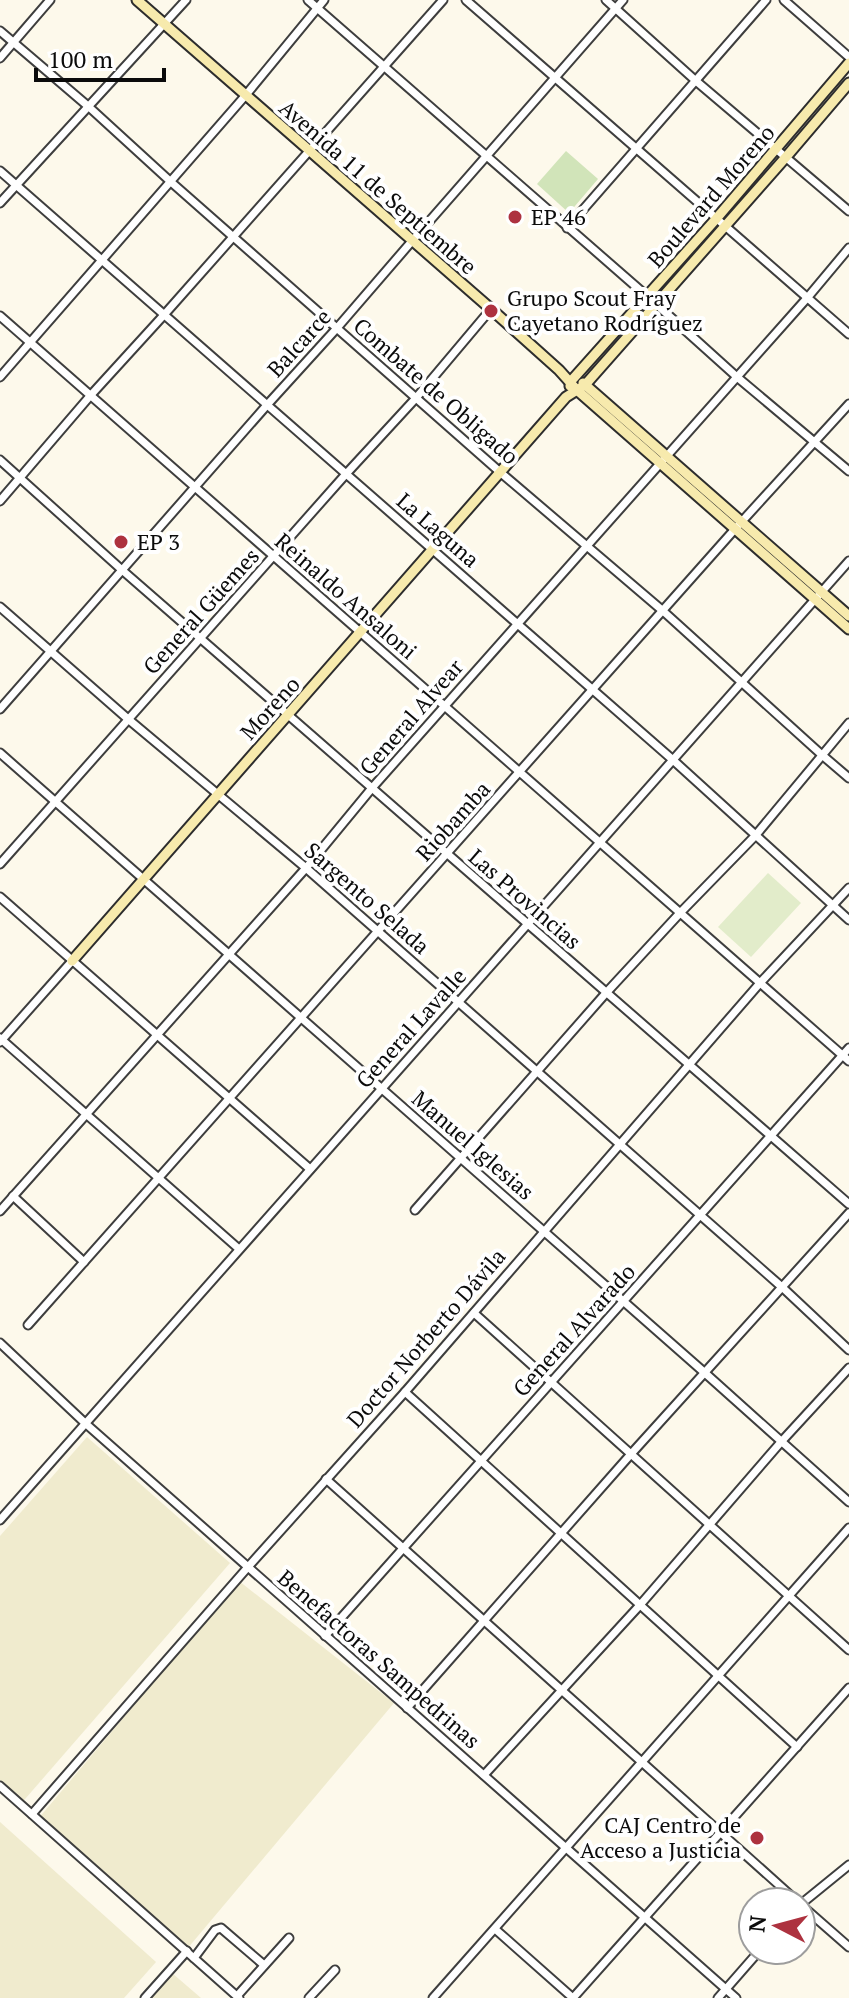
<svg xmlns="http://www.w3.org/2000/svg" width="849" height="1998" font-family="'PT Serif',serif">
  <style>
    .farmland { fill: #f0ebce }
    .green { fill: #d1e4b9 }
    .pitch { fill: #e2ecca }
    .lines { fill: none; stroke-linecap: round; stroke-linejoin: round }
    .street-casing { stroke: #3e3e3e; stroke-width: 11 }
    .secondary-casing { stroke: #2d2d2d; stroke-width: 13 }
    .street { stroke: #fff; stroke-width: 7 }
    .secondary { stroke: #f7eaad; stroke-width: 9 }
    .poi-dot { fill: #ad323f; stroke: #fff; stroke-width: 3 }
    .labels { text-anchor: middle; stroke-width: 8; stroke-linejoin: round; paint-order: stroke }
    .street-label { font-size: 22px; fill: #0b0b0b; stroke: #fff }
    .poi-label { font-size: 22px; fill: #0b0b0b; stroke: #fff; text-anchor: start }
  </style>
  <rect width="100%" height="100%" fill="#fdf9eb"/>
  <g class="farmland">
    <path d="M87,1437l143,126 -211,243 -19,-18v-252z"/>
    <path d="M239,1581l155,122 -207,246 -149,-130z"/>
    <path d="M0,1822l156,140 -32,36h-124z"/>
    <path d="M165,1967l36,31h-62z"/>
  </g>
  <path class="green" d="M566,151l32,28 -29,34 -32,-29z"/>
  <path class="pitch" d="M768,873l33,30 -50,54 -33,-30z"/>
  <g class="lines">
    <defs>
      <g id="street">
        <path d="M308,0l348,304 81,73 112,94"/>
        <path d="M466,0l383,334"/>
        <path d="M606,0l90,81 153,130"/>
        <path d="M784,0l65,57"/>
        <path d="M0,31l89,76 82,75 329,290 163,139 159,144 27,23"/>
        <path d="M0,58l50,-58"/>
        <path d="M0,171l673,589 176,160"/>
        <path d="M0,203l186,-203"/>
        <path d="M567,228l199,-228"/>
        <path d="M0,316l849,745"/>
        <path d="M0,377l245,-281 79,-96"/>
        <path d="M0,460l122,110 727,634"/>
        <path d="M0,501l90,-105 73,-80 280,-316"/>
        <path d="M0,607l128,112 178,149 477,420 66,62"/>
        <path d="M0,709l267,-304 70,-77 75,-87 211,-241"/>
        <path d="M0,753l705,620 144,129"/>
        <path d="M0,864l346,-390 70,-76 75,-89"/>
        <path d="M0,897l310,272"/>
        <path d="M0,1038l239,211"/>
        <path d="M0,1042l72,-81"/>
        <path d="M13,1196l71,66"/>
        <path d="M415,1210l191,-217 74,-80 75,-77 94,-113"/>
        <path d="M0,1211l306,-343 66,-80 436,-491 41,-49"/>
        <path d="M474,1313l375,337"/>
        <path d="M28,1325l707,-796 114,-125"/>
        <path d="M0,1343l85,80 651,575"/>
        <path d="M405,1392l392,355"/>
        <path d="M326,1479l472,423"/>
        <path d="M0,1520l849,-959"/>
        <path d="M325,1636c176,-196 349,-393 524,-588"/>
        <path d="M407,1708l224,-254 218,-241"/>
        <path d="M484,1775l156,-170 141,-163 68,-74"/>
        <path d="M0,1786l239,212"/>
        <path d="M32,1814l216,-247 157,-175 355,-409 89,-95"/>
        <path d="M801,1904l48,-39"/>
        <path d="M801,1905l48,42"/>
        <path d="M495,1929l78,69"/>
        <path d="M194,1958l21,-28 6,-2 43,37"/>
        <path d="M237,1996l52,-58"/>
        <path d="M145,1998l42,-47"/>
        <path d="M309,1998l26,-28"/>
        <path d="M433,1998l416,-470"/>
        <path d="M573,1998l276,-310"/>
        <path d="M718,1998l42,-48"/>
      </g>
      <g id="secondary">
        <path d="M137,0l354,309 68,61 18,20 272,239"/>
        <path d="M583,383l266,233"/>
        <path d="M570,386l2,-6 144,-161 133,-156"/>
        <path d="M72,961c165,-188 329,-376 494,-564l19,-12 201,-228 63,-74"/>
      </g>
    </defs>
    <use href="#street" class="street-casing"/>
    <use href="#secondary" class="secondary-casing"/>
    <use href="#street" class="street"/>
    <use href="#secondary" class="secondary"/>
  </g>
  <g class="poi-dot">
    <circle cx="515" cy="217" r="8"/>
    <circle cx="491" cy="311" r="8"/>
    <circle cx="121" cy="542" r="8"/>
    <circle cx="757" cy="1838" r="8"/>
  </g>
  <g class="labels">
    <g class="street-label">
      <text transform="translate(378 187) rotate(41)" y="8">Avenida 11 de Septiembre</text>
      <text transform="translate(711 196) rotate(-49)" y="8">Boulevard Moreno</text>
      <text transform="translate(299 343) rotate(-48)" y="8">Balcarce</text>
      <text transform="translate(436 391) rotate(41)" y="8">Combate de Obligado</text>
      <text transform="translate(438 530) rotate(41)" y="8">La Laguna</text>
      <text transform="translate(346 596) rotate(41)" y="8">Reinaldo Ansaloni</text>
      <text transform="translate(201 611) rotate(-48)" y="8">General Güemes</text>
      <text transform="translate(270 708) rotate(-48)" y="8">Moreno</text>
      <text transform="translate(411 717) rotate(-49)" y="8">General Alvear</text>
      <text transform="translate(453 821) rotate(-48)" y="8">Riobamba</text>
      <text transform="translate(367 898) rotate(41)" y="8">Sargento Selada</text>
      <text transform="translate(525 899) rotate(41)" y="8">Las Provincias</text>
      <text transform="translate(411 1028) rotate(-48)" y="8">General Lavalle</text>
      <text transform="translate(473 1145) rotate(41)" y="8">Manuel Iglesias</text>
      <text transform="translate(574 1330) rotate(-48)" y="8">General Alvarado</text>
      <text transform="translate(426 1338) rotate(-49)" y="8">Doctor Norberto Dávila</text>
      <text transform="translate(379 1659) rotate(41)" y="8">Benefactoras Sampedrinas</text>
    </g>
    <g class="poi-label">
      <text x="531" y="225">EP 46</text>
      <text x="507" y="306">Grupo Scout Fray<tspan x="507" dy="25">Cayetano Rodríguez</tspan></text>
      <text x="137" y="550">EP 3</text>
      <text x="741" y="1833" text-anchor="end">CAJ Centro de<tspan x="741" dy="25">Acceso a Justicia</tspan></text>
    </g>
  </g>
  <g transform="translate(777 1926) rotate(276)"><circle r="38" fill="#ffffff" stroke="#9d9d9d" stroke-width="2"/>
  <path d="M0-6L14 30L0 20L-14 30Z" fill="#ad323f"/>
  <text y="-12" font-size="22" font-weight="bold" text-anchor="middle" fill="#0b0b0b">N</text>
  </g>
  <path d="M36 68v12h128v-12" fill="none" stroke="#0b0b0b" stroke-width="4"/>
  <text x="48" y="68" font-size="24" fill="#0b0b0b" stroke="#ffffff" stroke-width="6" paint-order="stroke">100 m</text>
</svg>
